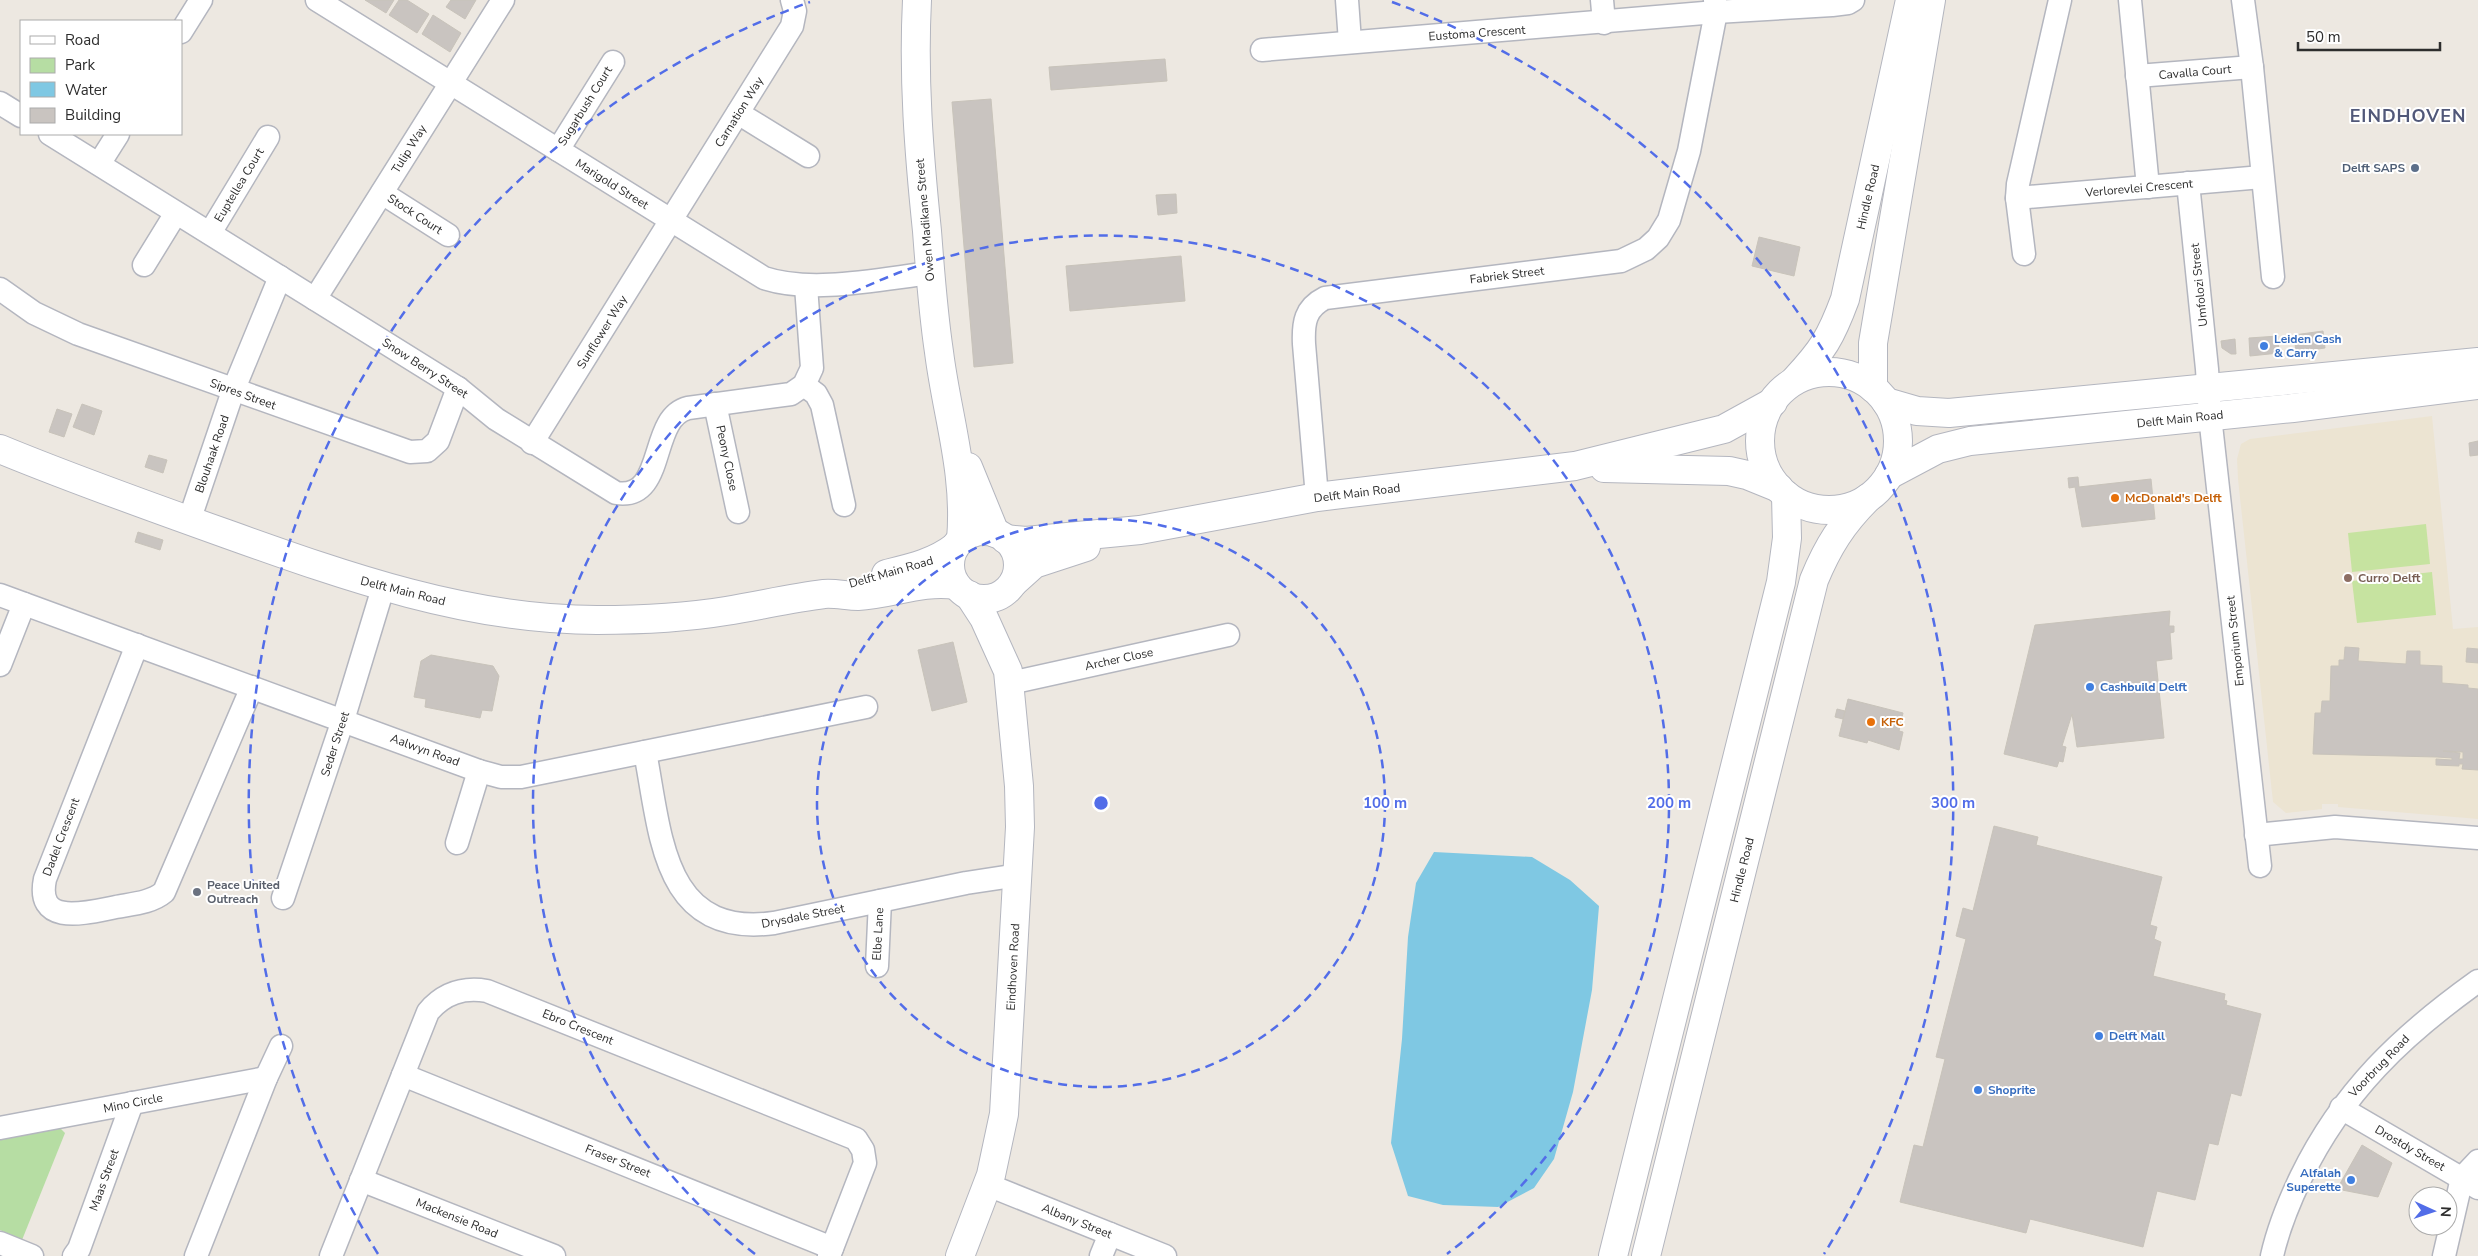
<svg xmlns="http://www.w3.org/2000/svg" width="2478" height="1256" font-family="'Nunito Sans',sans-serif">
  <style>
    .education { fill: #ece4d2 }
    .green { fill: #b6dda3 }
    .pitch { fill: #c6e3a0 }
    .water { fill: #7fc8e3 }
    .building { fill: #c9c4c0; stroke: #c8c3ba; fill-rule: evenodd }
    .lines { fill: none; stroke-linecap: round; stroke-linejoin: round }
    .minor-casing { stroke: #b4b6bf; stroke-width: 25 }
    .tertiary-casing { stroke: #b4b6bf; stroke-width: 30 }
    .secondary-casing { stroke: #b4b6bf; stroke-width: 30 }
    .minor { stroke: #fff; stroke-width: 22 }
    .tertiary { stroke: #fff; stroke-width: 28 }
    .secondary { stroke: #fff; stroke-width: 28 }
    .ring { fill: none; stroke: #526de8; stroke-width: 2.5; stroke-dasharray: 9 6 }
    .service-dot { fill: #5c6f8a; stroke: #fff; stroke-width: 2 }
    .shop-dot { fill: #3f7fe0; stroke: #fff; stroke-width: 2 }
    .food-dot { fill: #e8710a; stroke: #fff; stroke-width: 2 }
    .education-dot { fill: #8d6e63; stroke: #fff; stroke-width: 2 }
    .worship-dot { fill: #6b7280; stroke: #fff; stroke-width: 2 }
    .labels { text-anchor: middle; stroke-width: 4; stroke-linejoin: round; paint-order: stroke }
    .street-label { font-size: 12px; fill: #2d2d2d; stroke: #fff }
    .service-label { font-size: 12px; font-weight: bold; fill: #4e5e75; stroke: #fff; text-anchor: end }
    .shop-label { font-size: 12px; font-weight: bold; fill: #366cbe; stroke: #fff; text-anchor: start }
    .food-label { font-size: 12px; font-weight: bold; fill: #c56008; stroke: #fff; text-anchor: start }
    .education-label { font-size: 12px; font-weight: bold; fill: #785e54; stroke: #fff; text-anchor: start }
    .worship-label { font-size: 12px; font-weight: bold; fill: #5b616d; stroke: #fff; text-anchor: start }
    .district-label { font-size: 18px; font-weight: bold; letter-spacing: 1px; fill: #515879; stroke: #fff }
    .centre { fill: #526de8; stroke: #fff; stroke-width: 2.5 }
    .ring-label { font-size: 15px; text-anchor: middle; font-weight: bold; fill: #526de8; stroke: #fff; stroke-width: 4; stroke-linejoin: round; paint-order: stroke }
  </style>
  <rect width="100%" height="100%" fill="#ede8e1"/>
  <path class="education" d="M2432,416l21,213 25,-2v192l-140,-12v-3h-16v5l-36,4 -13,-11 -35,-323 -1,-20 4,-15 9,-5z"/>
  <path class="green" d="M59,1127l6,6 -43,107 -22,-10v-92z"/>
  <g class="pitch">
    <path d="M2426,524l4,40 -78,8 -4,-39z"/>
    <path d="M2432,572l4,43 -79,8 -5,-42z"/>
  </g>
  <path class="water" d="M1434,852l98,5 38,23 29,26 -7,84 -19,102 -19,67 -20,29 -36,19 -55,-2 -35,-9 -17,-53 11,-104 6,-102 8,-54z"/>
  <g class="building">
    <path d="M365,0h29l-8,13z"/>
    <path d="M399,0h8l22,14 -12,19 -28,-18z"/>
    <path d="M451,0h25l-11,19 -19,-12z"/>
    <path d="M433,15l28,18 -11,19 -28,-18z"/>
    <path d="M1165,59l2,22 -116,9 -2,-23z"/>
    <path d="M991,99l22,264 -39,4 -22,-265z"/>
    <path d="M1176,194l1,19 -19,2 -2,-20z"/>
    <path d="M1759,237l41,10 -6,29 -42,-10z"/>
    <path d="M1181,256l4,45 -115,10 -4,-45z"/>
    <path d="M2323,331l2,17 -29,4 -2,-17z"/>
    <path d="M2278,336l1,17 -29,3 -1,-18z"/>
    <path d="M2235,339l1,15h-5l-9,-6 -1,-7z"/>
    <path d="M82,404l20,7 -8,24 -21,-8z"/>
    <path d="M57,409l15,5 -8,23 -15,-5z"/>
    <path d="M2478,441v14l-8,1 -1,-13z"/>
    <path d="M149,455l18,5 -4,13 -18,-6z"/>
    <path d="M2078,477l1,10 72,-8 4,40 -73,8 -7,-40 -6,1 -1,-10z"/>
    <path d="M138,532l25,8 -3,10 -25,-8z"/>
    <path d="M2170,611l-1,15h5v6l-4,1 2,26 -16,2 8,77 -87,9 -5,-33 -10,32 4,1 -3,15 -4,-1 -2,6 -53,-13 31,-129z"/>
    <path d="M953,642l14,60 -35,9 -14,-61z"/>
    <path d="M2345,647l14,1 -1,13 48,3 1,-13h13v14l22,1v17l26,2v3l10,1v81l-16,-1 1,-5h-4v2l-23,-1v-6l16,1v-2l-15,-1 -124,-3 2,-41h6l1,-12h8l1,-35h8v-6h5zM2443,751l20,1v7h-4l1,-6z"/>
    <path d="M2467,648l11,1v14l-12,-1z"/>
    <path d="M431,655l62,11 6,10 -7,35 -10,-1 -2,8 -55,-11 1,-8 -12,-2 7,-36z"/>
    <path d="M1848,699l55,14 -4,18 4,1 -4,18 -31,-10 -1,3 -28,-7z"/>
    <path d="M1837,709l8,2 -2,8 -8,-2z"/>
    <path d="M1994,826l44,11 -2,8 126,32 -12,48 7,2 -3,12 7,3 -8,34 72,18 -1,6 3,1 -1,4 35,9 -20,82 -10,-3 -13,52 -9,-2 -14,57 -38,-9 -14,56 -113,-28 -4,14 -126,-31 14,-57 9,2 22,-88 -9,-2 30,-118 -10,-3 7,-28 10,3z"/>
    <path d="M2362,1145l30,18 -14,34 -41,-8z"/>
  </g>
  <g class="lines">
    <defs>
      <g id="minor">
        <path d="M317,0l447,278c48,16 116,1 167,-5"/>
        <path d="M1347,0l3,42"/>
        <path d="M1602,0l2,23"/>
        <path d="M2130,0l18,187"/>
        <path d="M2243,0l9,67 21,210"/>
        <path d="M181,32l20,-32"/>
        <path d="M1262,50l454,-38 116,-7 16,-2 5,-3"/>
        <path d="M2137,76l115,-9"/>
        <path d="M0,103l21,13"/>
        <path d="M738,113l70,43"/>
        <path d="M50,134l408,254 38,31 120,74c51,8 32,-75 72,-85l103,-14 13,-9 8,-17 -6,-82"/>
        <path d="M558,150l55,-88"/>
        <path d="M99,164l19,-30"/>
        <path d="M2188,183l19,186 3,47 50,450"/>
        <path d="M382,193l66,42"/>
        <path d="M2017,198l245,-21"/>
        <path d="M210,233l58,-96"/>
        <path d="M2024,254l-7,-56 1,-14 42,-184"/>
        <path d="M144,265l32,-52"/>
        <path d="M0,289l34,24 44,21 332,118 17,-1 11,-10 20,-53"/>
        <path d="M315,299l188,-299"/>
        <path d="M804,385l12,9 6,11 22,100"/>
        <path d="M715,404l23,108"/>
        <path d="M532,443l260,-417 3,-15 -3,-11"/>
        <path d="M1317,497l-13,-153c-1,-21 1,-36 21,-46l296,-37 25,-12 12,-11 11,-18 20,-69 27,-139 -1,-12"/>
        <path d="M189,521l44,-130 47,-114"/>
        <path d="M0,595l479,176 22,6h20l345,-70"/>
        <path d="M137,645l-92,234c-10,49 44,33 71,28 15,-3 35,-4 48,-15l88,-205"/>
        <path d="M0,665l24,-61"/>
        <path d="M1010,683l218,-48"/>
        <path d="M645,752c16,82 17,186 129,171l192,-40 52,-8"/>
        <path d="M2256,835l79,-8 143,11"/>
        <path d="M457,843l22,-72"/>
        <path d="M283,898l60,-178 40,-132"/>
        <path d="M877,966l3,-65"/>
        <path d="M403,1075l429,173"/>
        <path d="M2341,1108l137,80"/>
        <path d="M0,1128l266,-50"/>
        <path d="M361,1180l193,76"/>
        <path d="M988,1185l177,71"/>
        <path d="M0,1243l32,13"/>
        <path d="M74,1256l5,-7 53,-146"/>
        <path d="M196,1256l70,-178 15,-32"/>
        <path d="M331,1256l97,-244c16,-19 35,-25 59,-21l369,148 7,11 2,13 -36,93"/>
        <path d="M1101,1256l9,-22"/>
        <path d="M2272,1256c6,-27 17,-54 29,-79 42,-86 100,-141 177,-196"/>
        <path d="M2444,1256l18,-78 16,-17"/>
      </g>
      <g id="tertiary">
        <path d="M917,0c-4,78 2,154 10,231 3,40 6,81 12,121 8,64 28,121 22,188"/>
        <path d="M1886,402l31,9 32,2 529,-51"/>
        <path d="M0,449c75,31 151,58 227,85 120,43 242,86 370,86 43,0 87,-2 129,-9 32,-5 65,-13 98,-17 11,-1 23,2 34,2 34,-2 64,-16 98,-11"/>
        <path d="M968,467l27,66"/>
        <path d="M1604,468l125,3 18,4 32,13"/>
        <path d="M1889,475l49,-26 32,-8 323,-33 185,-23"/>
        <circle cx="984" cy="565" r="34"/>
        <path d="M1005,539l21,2 114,-11 177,-33 258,-31 149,-37 49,-27"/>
        <path d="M886,574c25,-6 48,-11 69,-27"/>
        <path d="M1014,582l20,-18 52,-17"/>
        <path d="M960,1256l31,-81 13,-61 16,-287 -1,-41 -11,-115 -24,-53 -15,-23"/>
      </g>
      <g id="secondary">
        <circle cx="1829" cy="441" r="69"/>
        <path d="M1795,380c28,-30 36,-43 50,-81l65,-299"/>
        <path d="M1873,388v-45l58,-343"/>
        <path d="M1613,1256l168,-674 6,-44 -1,-43"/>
        <path d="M1646,1256l168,-676c14,-34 28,-56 54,-82"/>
      </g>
    </defs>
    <use href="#minor" class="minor-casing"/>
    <use href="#tertiary" class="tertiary-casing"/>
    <use href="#secondary" class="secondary-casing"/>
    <use href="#minor" class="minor"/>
    <use href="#tertiary" class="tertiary"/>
    <use href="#secondary" class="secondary"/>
  </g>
  <g class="ring">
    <circle cx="1101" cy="803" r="284"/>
    <path d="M755 1254A568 568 0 1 1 1447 1254"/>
    <path d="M378 1254A852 852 0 0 1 810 2M1392 2A852 852 0 0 1 1824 1254"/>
  </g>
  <circle class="service-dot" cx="2415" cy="168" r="5"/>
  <g class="shop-dot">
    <circle cx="2264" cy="346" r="5"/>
    <circle cx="2090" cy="687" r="5"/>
    <circle cx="2099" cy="1036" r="5"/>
    <circle cx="1978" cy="1090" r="5"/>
    <circle cx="2351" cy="1180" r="5"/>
  </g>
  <g class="food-dot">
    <circle cx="2115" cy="498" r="5"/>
    <circle cx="1871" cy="722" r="5"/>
  </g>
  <circle class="education-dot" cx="2348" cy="578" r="5"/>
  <circle class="worship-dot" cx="197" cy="892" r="5"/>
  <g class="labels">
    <g class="street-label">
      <text transform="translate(1477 33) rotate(-4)" y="4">Eustoma Crescent</text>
      <text transform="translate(2195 72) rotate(-5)" y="4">Cavalla Court</text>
      <text transform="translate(585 106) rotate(-58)" y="4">Sugarbush Court</text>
      <text transform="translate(739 112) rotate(-58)" y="4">Carnation Way</text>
      <text transform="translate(409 149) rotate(-58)" y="4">Tulip Way</text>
      <text transform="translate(612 184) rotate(32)" y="4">Marigold Street</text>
      <text transform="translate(239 185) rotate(-59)" y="4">Euptellea Court</text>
      <text transform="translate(2139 188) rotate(-5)" y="4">Verlorevlei Crescent</text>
      <text transform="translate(1868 197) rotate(-77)" y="4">Hindle Road</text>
      <text transform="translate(415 214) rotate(33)" y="4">Stock Court</text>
      <text transform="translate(925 220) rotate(-95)" y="4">Owen Madikane Street</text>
      <text transform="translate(1507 275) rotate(-7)" y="4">Fabriek Street</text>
      <text transform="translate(2199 285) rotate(-96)" y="4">Umfolozi Street</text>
      <text transform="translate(602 332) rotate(-58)" y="4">Sunflower Way</text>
      <text transform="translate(425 368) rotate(33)" y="4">Snow Berry Street</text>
      <text transform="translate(243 394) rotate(20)" y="4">Sipres Street</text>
      <text transform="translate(2180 419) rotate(-6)" y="4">Delft Main Road</text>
      <text transform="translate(212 454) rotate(-71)" y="4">Blouhaak Road</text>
      <text transform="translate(727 458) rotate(78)" y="4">Peony Close</text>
      <text transform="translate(1357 493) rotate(-7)" y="4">Delft Main Road</text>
      <text transform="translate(891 572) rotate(-16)" y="4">Delft Main Road</text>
      <text transform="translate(403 591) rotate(14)" y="4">Delft Main Road</text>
      <text transform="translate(2235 641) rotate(-96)" y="4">Emporium Street</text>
      <text transform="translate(1119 659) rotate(-12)" y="4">Archer Close</text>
      <text transform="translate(335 744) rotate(-72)" y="4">Seder Street</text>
      <text transform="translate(425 750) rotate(20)" y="4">Aalwyn Road</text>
      <text transform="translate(61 837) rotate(-69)" y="4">Dadel Crescent</text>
      <text transform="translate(1742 870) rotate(-76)" y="4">Hindle Road</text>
      <text transform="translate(803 916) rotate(-11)" y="4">Drysdale Street</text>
      <text transform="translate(878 934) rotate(-87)" y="4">Elbe Lane</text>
      <text transform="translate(1013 967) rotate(-87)" y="4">Eindhoven Road</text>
      <text transform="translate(578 1027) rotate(22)" y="4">Ebro Crescent</text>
      <text transform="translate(2379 1066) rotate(-46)" y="4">Voorbrug Road</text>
      <text transform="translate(133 1103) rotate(-11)" y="4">Mino Circle</text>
      <text transform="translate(2410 1148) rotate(30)" y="4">Drostdy Street</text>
      <text transform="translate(618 1161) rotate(22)" y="4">Fraser Street</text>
      <text transform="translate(104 1180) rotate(-70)" y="4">Maas Street</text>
      <text transform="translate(457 1218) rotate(22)" y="4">Mackensie Road</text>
      <text transform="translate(1077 1221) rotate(22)" y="4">Albany Street</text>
    </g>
    <g class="service-label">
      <text x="2405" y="172">Delft SAPS</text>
    </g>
    <g class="shop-label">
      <text x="2274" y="343">Leiden Cash<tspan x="2274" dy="14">&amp; Carry</tspan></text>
      <text x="2100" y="691">Cashbuild Delft</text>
      <text x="2109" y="1040">Delft Mall</text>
      <text x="1988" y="1094">Shoprite</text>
      <text x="2341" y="1177" text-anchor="end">Alfalah<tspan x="2341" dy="14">Superette</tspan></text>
    </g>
    <g class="food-label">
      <text x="2125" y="502">McDonald's Delft</text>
      <text x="1881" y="726">KFC</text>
    </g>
    <g class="education-label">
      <text x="2358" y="582">Curro Delft</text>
    </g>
    <g class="worship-label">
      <text x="207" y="889">Peace United<tspan x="207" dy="14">Outreach</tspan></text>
    </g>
    <g class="district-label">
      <text x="2408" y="122">EINDHOVEN</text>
    </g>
  </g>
  <circle cx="1101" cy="803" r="8" class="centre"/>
  <g class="ring-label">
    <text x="1385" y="808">100 m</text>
    <text x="1669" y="808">200 m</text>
    <text x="1953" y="808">300 m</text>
  </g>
  <rect x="20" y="20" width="162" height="115" fill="#ffffff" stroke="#ababab"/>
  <rect x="30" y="36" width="25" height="8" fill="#ffffff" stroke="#ababab"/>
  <text x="65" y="45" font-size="15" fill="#2d2d2d">Road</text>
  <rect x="30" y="58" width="25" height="15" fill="#b6dda3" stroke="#ababab"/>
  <text x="65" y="70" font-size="15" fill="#2d2d2d">Park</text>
  <rect x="30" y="82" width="25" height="15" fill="#7fc8e3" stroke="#ababab"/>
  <text x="65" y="95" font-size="15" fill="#2d2d2d">Water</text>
  <rect x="30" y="108" width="25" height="15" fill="#c9c4c0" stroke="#ababab"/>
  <text x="65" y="120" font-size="15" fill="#2d2d2d">Building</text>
  <g transform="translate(2433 1211) rotate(93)"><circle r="24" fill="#ffffff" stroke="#ababab"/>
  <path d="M0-4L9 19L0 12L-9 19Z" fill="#526de8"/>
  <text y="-8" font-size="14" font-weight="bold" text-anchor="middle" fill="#2d2d2d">N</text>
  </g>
  <path d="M2298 42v8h142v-8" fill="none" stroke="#2d2d2d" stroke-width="2.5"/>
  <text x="2306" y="42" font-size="15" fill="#2d2d2d" stroke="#ffffff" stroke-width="4" paint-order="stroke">50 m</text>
</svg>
